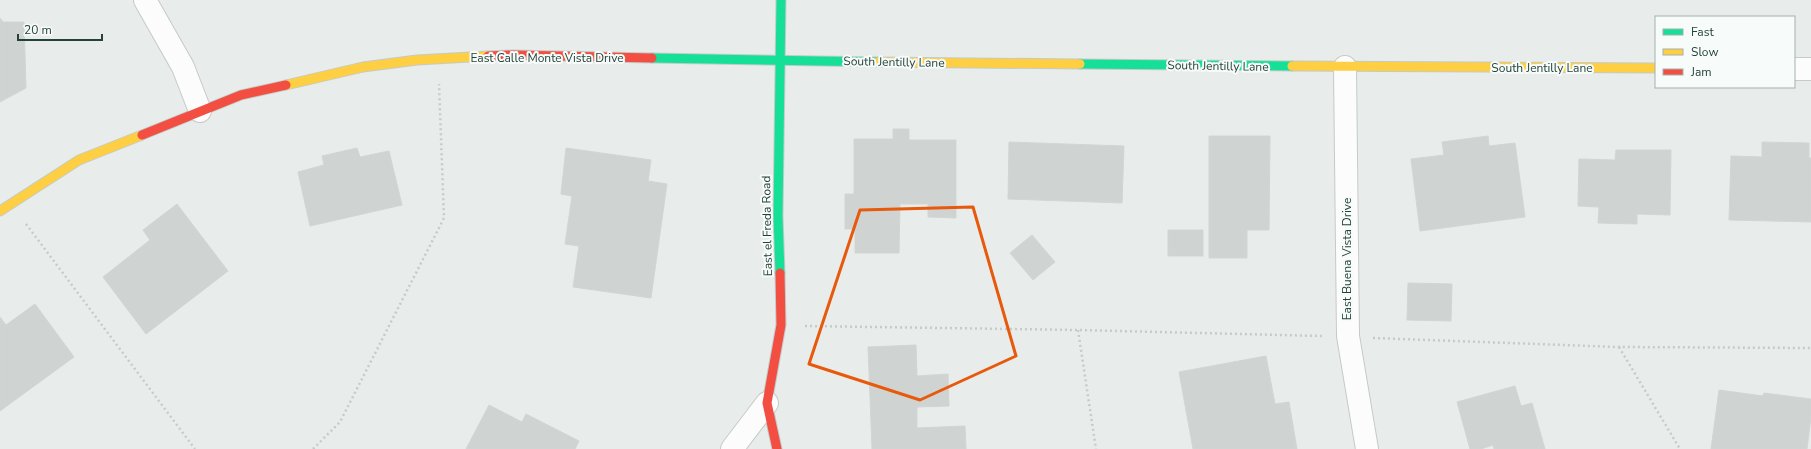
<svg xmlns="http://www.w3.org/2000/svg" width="1811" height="449" font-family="'Nunito Sans',sans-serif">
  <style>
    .building { fill: #cfd4d2; stroke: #d1d6d4 }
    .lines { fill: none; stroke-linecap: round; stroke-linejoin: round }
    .street-casing { stroke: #c5cac8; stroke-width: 24 }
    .fast-casing { stroke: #c3cbc8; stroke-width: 11 }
    .slow-casing { stroke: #c3cbc8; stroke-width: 11 }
    .jam-casing { stroke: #c3cbc8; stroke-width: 11 }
    .path { stroke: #c3ccca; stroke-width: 2.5; stroke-dasharray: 2 3; stroke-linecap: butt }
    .street { stroke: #fcfcfc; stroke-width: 22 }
    .fast { stroke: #16e098; stroke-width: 9 }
    .slow { stroke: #ffcf43; stroke-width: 9 }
    .jam { stroke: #f24e42; stroke-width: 9 }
    .marked { fill: none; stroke: #e8590c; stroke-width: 3; stroke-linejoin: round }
    .labels { text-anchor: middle; stroke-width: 4; stroke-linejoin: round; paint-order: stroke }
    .street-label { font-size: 12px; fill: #24423a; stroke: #f7fbf9 }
  </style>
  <rect width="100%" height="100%" fill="#e8edeb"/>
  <g class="building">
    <path d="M0,18l3,4h21l2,66 -26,14z"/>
    <path d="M893,129h16v11h47v78l-28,-1v-13h-28l-1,49h-44v-24h-10v-35h9v-55h39z"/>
    <path d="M1209,136h61l-1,94h-22v28h-38z"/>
    <path d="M1488,136l1,10 26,-3 10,74 -105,14 -9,-72 33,-4 -2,-13z"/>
    <path d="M1009,142l115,4 -2,57 -114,-4z"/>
    <path d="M1762,142l47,1v15h2v64l-82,-2 2,-64 31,1z"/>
    <path d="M357,148l3,9 29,-6 13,54 -92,21 -12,-54 26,-7 -2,-9z"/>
    <path d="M566,148l85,12 -3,21 19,3 -16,114 -78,-11 6,-41 -14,-2 7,-48 -11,-2z"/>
    <path d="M1616,150h55l-1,65 -33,-1v10l-39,-1 1,-16 -21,-1 1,-47 36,1z"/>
    <path d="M177,204l51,67 -82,63 -43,-57 47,-37 -7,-10z"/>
    <rect x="1168" y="230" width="35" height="26"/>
    <path d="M1032,235l23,27 -22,18 -23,-27z"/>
    <path d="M1408,283l44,1 -1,37 -44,-1z"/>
    <path d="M35,304l39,53 -74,54v-94l6,8z"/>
    <path d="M916,345l1,31 31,-2 1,32 -32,1v21l48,-2 1,23h-94l-4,-102z"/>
    <path d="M1266,356l9,48 14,-2 8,47h-104l-14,-77z"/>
    <path d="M1515,386l6,20 11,-3 13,46h-51l-1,-4 -12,4h-11l-13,-47z"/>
    <path d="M1719,390l44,6 1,-3 47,6v18l-4,32h-96z"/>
    <path d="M489,405l33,17 4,-8 53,27 -4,8h-109z"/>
  </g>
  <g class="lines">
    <defs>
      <g id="street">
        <path d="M145,0l38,67 17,44"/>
        <path d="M1345,67l3,269 19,113"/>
        <path d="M1794,69h17"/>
        <path d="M732,449l35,-46"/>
      </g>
      <g id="fast">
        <path d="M652,58l226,4"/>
        <path d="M1080,64l212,2"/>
        <path d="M780,273l-2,-57 3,-216"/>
      </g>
      <g id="slow">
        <path d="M878,62l202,2"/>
        <path d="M1292,66l364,2"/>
        <path d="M286,85l77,-18 54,-7 71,-4"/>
        <path d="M0,211l79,-51 63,-25"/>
      </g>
      <g id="jam">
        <path d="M488,56l25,-1 139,3"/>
        <path d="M142,135l99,-40 45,-10"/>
        <path d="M777,449l-10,-46 14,-78 -1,-52"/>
      </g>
    </defs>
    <use href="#street" class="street-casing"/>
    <use href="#fast" class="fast-casing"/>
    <use href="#slow" class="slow-casing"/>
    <use href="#jam" class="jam-casing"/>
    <g class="path">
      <path d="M26,224l169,225"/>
      <path d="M805,326l273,4 244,6"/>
      <path d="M1078,330l18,119"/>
      <path d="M1373,338l245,9 193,1"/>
      <path d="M1619,347l61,102"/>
      <path d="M313,449l27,-27 104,-204 -5,-134"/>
    </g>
    <use href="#street" class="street"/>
    <use href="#fast" class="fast"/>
    <use href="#slow" class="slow"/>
    <use href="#jam" class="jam"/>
  </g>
  <path class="marked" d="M973,207l43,149 -96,44 -111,-36 51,-154z"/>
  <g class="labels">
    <g class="street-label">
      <text x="547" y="62">East Calle Monte Vista Drive</text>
      <text transform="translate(894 62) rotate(1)" y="4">South Jentilly Lane</text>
      <text transform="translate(1218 66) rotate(1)" y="4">South Jentilly Lane</text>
      <text x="1542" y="72">South Jentilly Lane</text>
      <text transform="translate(767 226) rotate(-91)" y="4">East el Freda Road</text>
      <text transform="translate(1347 259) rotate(-90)" y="4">East Buena Vista Drive</text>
    </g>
  </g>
  <rect x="1655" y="16" width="140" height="72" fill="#f7fbf9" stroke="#a3b1ad"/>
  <rect x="1663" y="29" width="20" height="6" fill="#16e098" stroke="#a3b1ad"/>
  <text x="1691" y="36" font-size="12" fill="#24423a">Fast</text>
  <rect x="1663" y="49" width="20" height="6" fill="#ffcf43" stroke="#a3b1ad"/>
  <text x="1691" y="56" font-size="12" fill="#24423a">Slow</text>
  <rect x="1663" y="69" width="20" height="6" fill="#f24e42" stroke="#a3b1ad"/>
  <text x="1691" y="76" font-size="12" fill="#24423a">Jam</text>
  <path d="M18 34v6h84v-6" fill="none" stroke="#24423a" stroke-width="2"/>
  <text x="24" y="34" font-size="12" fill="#24423a" stroke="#f7fbf9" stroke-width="3" paint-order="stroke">20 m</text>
</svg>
